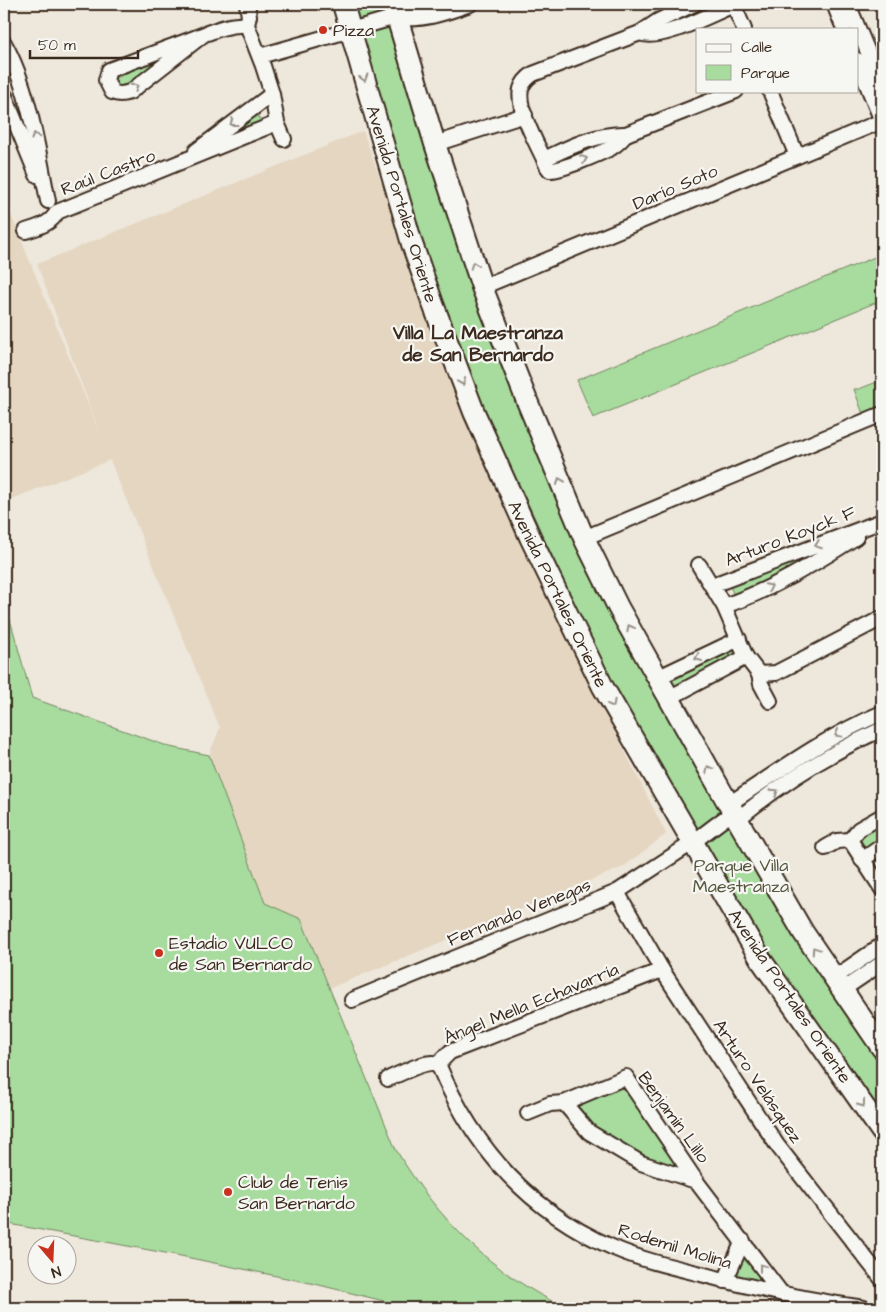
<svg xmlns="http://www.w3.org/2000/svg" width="886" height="1312" font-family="'Architects Daughter',sans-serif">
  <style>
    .built { fill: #e4d6c0 }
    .green { fill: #a7dc9e; stroke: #71835e }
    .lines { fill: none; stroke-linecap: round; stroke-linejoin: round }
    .street-casing { stroke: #3b2a1e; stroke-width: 18 }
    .secondary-casing { stroke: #3b2a1e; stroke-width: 24 }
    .street { stroke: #f6f6f2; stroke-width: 14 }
    .secondary { stroke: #f6f6f2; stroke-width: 20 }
    .rail { stroke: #3b2a1e; stroke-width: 4; stroke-dasharray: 8 4; stroke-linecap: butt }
    .oneway { stroke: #989088 }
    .poi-dot { fill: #c8321e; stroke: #f6f6f2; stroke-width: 2 }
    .labels { text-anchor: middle; stroke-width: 4.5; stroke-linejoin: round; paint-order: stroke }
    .poi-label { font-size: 18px; fill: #3b2a1e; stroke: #f6f6f2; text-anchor: start }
    .street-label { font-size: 18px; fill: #3b2a1e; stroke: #f6f6f2 }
    .park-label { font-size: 18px; fill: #56563e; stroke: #f6f6f2 }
    .neighbourhood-label { font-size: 19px; font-weight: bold; fill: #3b2a1e; stroke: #f6f6f2 }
  </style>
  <rect width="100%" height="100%" fill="#eee7db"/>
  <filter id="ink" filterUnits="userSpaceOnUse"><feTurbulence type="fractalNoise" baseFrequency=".02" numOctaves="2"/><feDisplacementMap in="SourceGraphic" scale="10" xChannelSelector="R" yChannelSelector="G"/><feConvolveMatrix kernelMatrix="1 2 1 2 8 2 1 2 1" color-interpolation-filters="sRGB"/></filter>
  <g filter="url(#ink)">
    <g class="built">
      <path d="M871,4h11v28z"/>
      <path d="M363,131l78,221 56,143 169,339 -43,33 -293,121 -29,-69 -36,-16 -56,-148 11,-27 -110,-268 -106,42v-304l97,238 -64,-172z"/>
    </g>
    <g class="green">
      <path d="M350,4h41l170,493 321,556v65l-156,-227 -123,-225 -121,-262 -35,-90 -26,-73z"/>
      <path d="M175,50l-56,42 -7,-12z"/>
      <path d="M255,111l7,12 -64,25z"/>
      <path d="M882,254v46l-289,118 -16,-38z"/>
      <path d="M882,380v27l-18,10 -10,-28h5z"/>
      <path d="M824,551l-89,47 -5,-12z"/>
      <path d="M4,598l28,100 138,49 39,8 56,148 36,16 95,231c42,69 95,123 170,158h-154l-97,-24 -139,-29 -172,-32z"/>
      <path d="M733,646l4,9 -63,32 -5,-9z"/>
      <path d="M882,822v15l-16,11 -9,-14z"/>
      <path d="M624,1087l58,83 -35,-10 -52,-30 -22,-24z"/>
      <path d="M745,1252l23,32 -31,-9z"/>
    </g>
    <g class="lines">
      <defs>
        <g id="street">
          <path d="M247,4l2,12 -2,9 16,41 9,28 5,29 7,16"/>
          <path d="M733,4l11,25"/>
          <path d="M834,4l10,25"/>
          <path d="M848,4l34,82"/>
          <path d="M396,17l13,-10 11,-3"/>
          <path d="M640,33c21,9 73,-20 94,-28"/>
          <path d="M203,35l-73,57c-7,2 -11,3 -18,0l-6,-12 3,-10c25,-9 50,-19 75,-28 20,-7 42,-19 63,-17"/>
          <path d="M4,43c25,44 34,108 44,158"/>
          <path d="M260,56l136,-39c24,5 52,-5 74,-13"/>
          <path d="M857,60l25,61"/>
          <path d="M770,91l27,65"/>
          <path d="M4,94l33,81"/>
          <path d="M626,134c-4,6 -9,10 -15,14 -10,5 -51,23 -61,22l-3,-4c-8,-19 -31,-57 -26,-77 2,-7 6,-11 12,-15l107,-41 18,-12 36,-17"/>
          <path d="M435,144l90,-29"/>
          <path d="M196,151l76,-57"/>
          <path d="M544,159c26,-12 53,-26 82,-25l110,-43"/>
          <path d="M26,231c12,-4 25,-7 31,-19l220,-89"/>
          <path d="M482,287l400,-166"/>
          <path d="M584,538l298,-124"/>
          <path d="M699,565l25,41 22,51 13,17 17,-1 106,-55"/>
          <path d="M713,585l169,-64"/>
          <path d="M724,606c47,-16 90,-42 132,-69"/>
          <path d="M759,674l2,10 9,17"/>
          <path d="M657,678l82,-39"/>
          <path d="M669,698l77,-41"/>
          <path d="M733,812l11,2c42,-34 90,-63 138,-85"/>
          <path d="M850,840l32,49"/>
          <path d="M850,840l9,-11 23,-13"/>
          <path d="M825,848l12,-7 13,-1"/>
          <path d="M862,860l20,-14"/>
          <path d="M617,892l45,78 115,175 105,134"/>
          <path d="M834,978l48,-33"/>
          <path d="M842,990l40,-27"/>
          <path d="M352,1000l265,-108 75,-49 41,-31 2,-12c48,-32 94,-65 147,-87"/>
          <path d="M438,1064c35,84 92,148 176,184 28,12 58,19 87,26 54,15 108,26 163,34"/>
          <path d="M438,1064l12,-12 212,-82"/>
          <path d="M388,1079c12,-5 39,-20 50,-15"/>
          <path d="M528,1113l22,-9 14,-1"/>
          <path d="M696,1181l-55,-18 -52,-31 -25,-29 62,-26 70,104 86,113"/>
          <path d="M725,1281l18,-40"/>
        </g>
        <g id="secondary">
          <path d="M343,4l69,240 21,60 41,108 56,125 73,150 158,273 121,172"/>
          <path d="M393,4l42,140 47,143 45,114 57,137 34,69 115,205 70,120 79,116"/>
        </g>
      </defs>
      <use href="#street" class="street-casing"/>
      <use href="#secondary" class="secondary-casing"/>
      <use href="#street" class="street"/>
      <use href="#secondary" class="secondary"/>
      <path class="rail" d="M880,4l2,5"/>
    </g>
    <defs><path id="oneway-chevron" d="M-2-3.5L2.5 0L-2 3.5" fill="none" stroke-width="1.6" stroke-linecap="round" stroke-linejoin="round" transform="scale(1.25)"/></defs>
    <g class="oneway">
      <use href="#oneway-chevron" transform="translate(364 78) rotate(73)"/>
      <use href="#oneway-chevron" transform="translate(135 87) rotate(-35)"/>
      <use href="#oneway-chevron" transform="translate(233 123) rotate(143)"/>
      <use href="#oneway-chevron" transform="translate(35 136) rotate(-104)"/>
      <use href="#oneway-chevron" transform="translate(584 159) rotate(-21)"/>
      <use href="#oneway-chevron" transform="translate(474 265) rotate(-109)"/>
      <use href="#oneway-chevron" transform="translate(462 382) rotate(68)"/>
      <use href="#oneway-chevron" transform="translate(560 481) rotate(-113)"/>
      <use href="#oneway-chevron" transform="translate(818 545) rotate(159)"/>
      <use href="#oneway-chevron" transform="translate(769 587) rotate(-27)"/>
      <use href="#oneway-chevron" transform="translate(630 628) rotate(-119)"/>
      <use href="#oneway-chevron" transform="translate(698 658) rotate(155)"/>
      <use href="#oneway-chevron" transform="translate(612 704) rotate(61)"/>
      <use href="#oneway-chevron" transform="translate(838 734) rotate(151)"/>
      <use href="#oneway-chevron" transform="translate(709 769) rotate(-119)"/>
      <use href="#oneway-chevron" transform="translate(775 792) rotate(-35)"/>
      <use href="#oneway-chevron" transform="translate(815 950) rotate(-124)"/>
      <use href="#oneway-chevron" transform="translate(862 1104) rotate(54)"/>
      <use href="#oneway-chevron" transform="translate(762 1267) rotate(-127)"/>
    </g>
  </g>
  <g class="poi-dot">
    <circle cx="323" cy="30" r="5"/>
    <circle cx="159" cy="953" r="5"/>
    <circle cx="228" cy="1192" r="5"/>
  </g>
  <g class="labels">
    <g class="poi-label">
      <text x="333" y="36">Pizza</text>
      <text x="169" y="949">Estadio VULCO<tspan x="169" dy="21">de San Bernardo</tspan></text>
      <text x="238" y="1188">Club de Tenis<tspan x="238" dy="21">San Bernardo</tspan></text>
    </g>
    <g class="street-label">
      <text transform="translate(108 172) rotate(-21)" y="6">Raúl Castro</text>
      <text transform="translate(675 187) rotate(-23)" y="6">Darío Soto</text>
      <text transform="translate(402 204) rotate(73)" y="6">Avenida Portales Oriente</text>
      <text transform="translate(790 536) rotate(-21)" y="6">Arturo Koyck F</text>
      <text transform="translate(558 594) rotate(64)" y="6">Avenida Portales Oriente</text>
      <text transform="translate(519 912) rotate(-22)" y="6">Fernando Venegas</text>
      <text transform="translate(790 996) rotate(56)" y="6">Avenida Portales Oriente</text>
      <text transform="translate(531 1003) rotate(-22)" y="6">Ángel Mella Echavarría</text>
      <text transform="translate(758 1081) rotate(56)" y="6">Arturo Velásquez</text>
      <text transform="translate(674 1117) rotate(54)" y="6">Benjamín Lillo</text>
      <text transform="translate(675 1246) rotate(17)" y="6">Rodemil Molina</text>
    </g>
    <g class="park-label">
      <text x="741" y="871">Parque Villa<tspan x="741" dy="21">Maestranza</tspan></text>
    </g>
    <g class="neighbourhood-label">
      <text x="478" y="339">Villa La Maestranza<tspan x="478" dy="22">de San Bernardo</tspan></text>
    </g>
  </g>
  <rect width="886" height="1312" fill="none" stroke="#f6f6f2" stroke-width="20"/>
  <rect x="10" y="10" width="866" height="1292" fill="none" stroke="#3b2a1e" stroke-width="2" filter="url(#ink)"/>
  <rect x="696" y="28" width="162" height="65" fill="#f6f6f2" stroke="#aba49d"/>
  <rect x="706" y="44" width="25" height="8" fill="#f6f6f2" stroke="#aba49d"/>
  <text x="741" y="52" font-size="15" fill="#3b2a1e">Calle</text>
  <rect x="706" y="65" width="25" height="15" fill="#a7dc9e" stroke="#aba49d"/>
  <text x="741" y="78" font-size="15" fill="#3b2a1e">Parque</text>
  <g transform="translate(52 1260) rotate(161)"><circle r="24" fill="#f6f6f2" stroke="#aba49d"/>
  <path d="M0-4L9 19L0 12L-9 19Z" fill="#c8321e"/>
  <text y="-8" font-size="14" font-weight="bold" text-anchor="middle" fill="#3b2a1e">N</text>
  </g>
  <path d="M30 50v8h108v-8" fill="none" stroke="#3b2a1e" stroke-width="2.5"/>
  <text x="38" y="50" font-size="15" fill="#3b2a1e" stroke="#f6f6f2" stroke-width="4" paint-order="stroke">50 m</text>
</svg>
